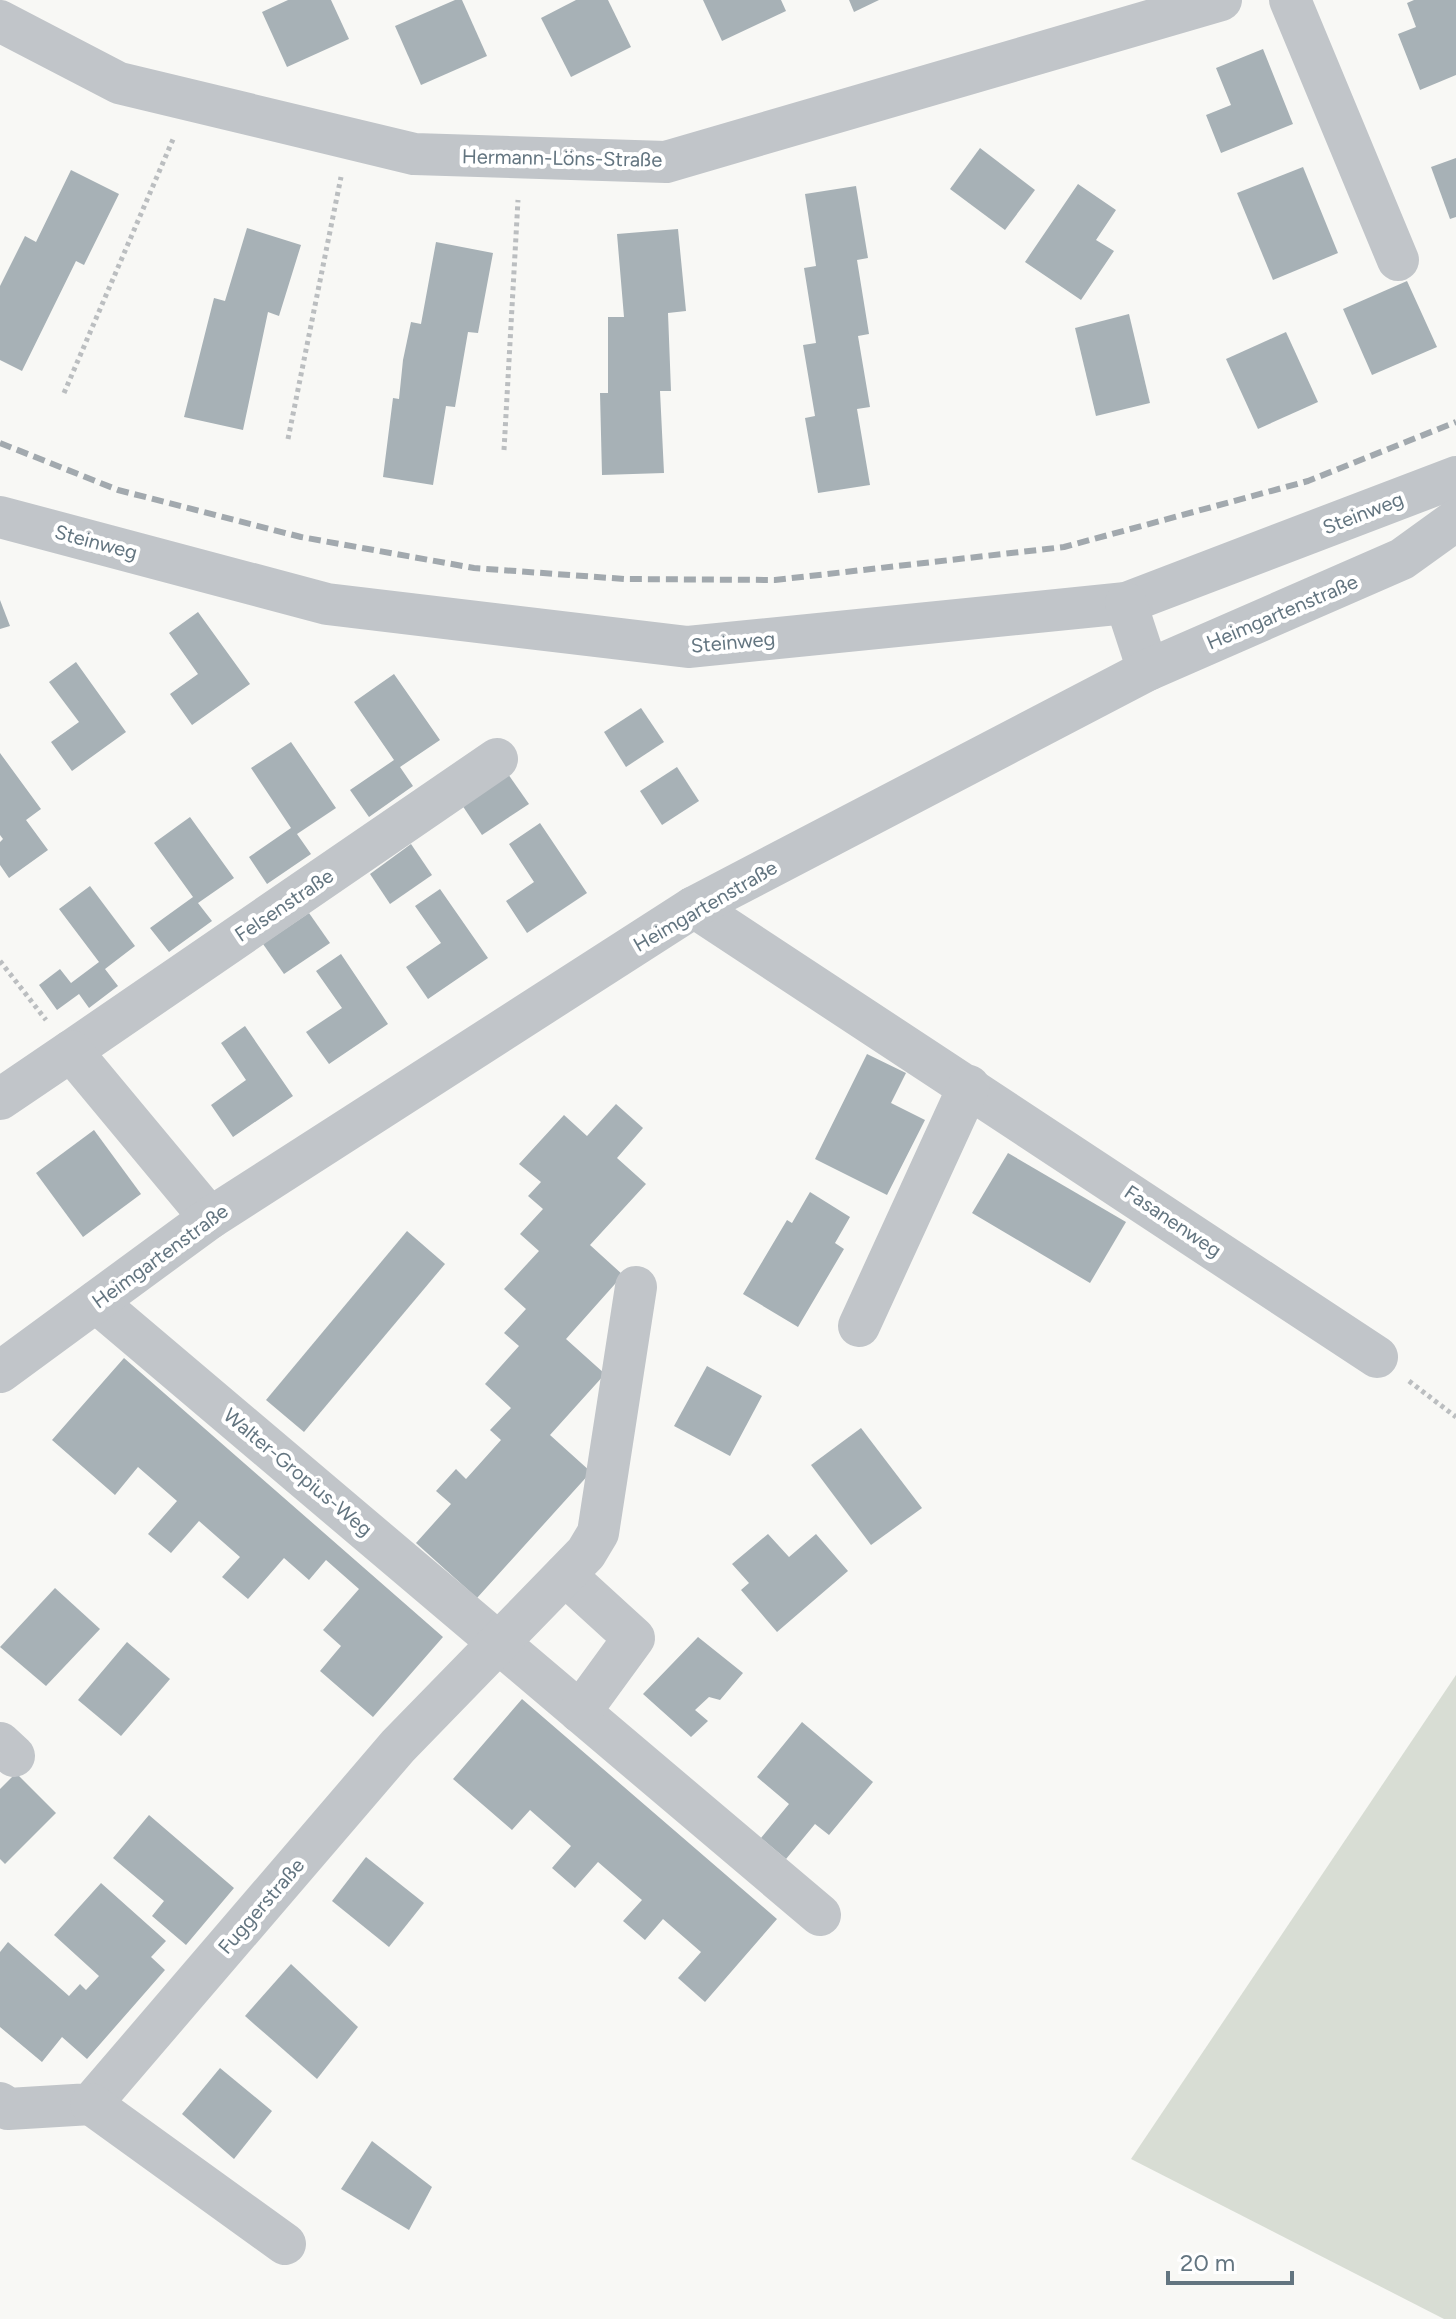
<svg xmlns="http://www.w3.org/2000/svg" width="1456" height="2319" font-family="Figtree,sans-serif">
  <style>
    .green { fill: #d8ddd4 }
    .building { fill: #a7b1b6 }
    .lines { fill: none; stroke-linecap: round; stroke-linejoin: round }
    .path { stroke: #bbbec0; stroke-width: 5; stroke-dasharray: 4 4; stroke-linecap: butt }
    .minor { stroke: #c1c5c9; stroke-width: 42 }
    .rail { stroke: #a2a9ae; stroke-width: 6; stroke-dasharray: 12 6; stroke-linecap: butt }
    .labels { text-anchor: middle; stroke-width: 8; stroke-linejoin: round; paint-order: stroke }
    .street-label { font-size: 20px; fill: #637580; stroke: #fff }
  </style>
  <rect width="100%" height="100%" fill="#f8f8f5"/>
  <path class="green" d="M1456,1675v644h-12l-313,-160z"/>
  <g class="building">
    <path d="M288,0h43l18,39 -62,28 -25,-55z"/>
    <path d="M455,0h7l25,56 -66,29 -26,-59z"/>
    <path d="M576,0h32l23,47 -60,30 -30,-59z"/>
    <path d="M703,0h78l5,11 -64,30z"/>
    <path d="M849,0h30l-25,12z"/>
    <path d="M1414,0h42v75l-36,15 -22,-56 18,-7 -9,-24z"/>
    <path d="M1263,49l30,75 -72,29 -15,-38 25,-10 -15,-37z"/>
    <path d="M980,148l55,42 -30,40 -55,-41z"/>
    <path d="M1456,158v59l-6,2 -19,-52z"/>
    <path d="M1303,167l35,86 -65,27 -36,-87z"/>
    <path d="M71,170l48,24 -35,71 -8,-4 -54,110 -22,-11v-74l25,-50 11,6z"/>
    <path d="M1078,184l38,26 -20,30 18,11 -33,49 -56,-38z"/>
    <path d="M856,186l12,72 -11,2 12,74 -11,2 12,71 -13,2 13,76 -52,8 -13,-75 10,-2 -12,-71 13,-2 -12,-75 12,-2 -11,-72z"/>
    <path d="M247,228l54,17 -22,71 -11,-4 -25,118 -59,-13 30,-119 11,3z"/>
    <path d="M678,229l8,82 -18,2 3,78h-11l4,82 -62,2 -2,-82h8v-76h16l-7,-83z"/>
    <path d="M436,242l57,11 -15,80 -10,-1 -13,75 -9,-1 -13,79 -50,-8 10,-79 6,1 4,-39 8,-38 10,2z"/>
    <path d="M1407,281l30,66 -65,28 -29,-66z"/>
    <path d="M1129,314l21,89 -54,13 -21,-88z"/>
    <path d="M1286,332l32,70 -60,27 -32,-70z"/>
    <path d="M0,600l10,26 -10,3z"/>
    <path d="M198,612l52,72 -58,41 -22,-31 28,-20 -29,-41z"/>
    <path d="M76,662l50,70 -54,39 -21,-29 28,-20 -30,-40z"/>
    <path d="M394,674l46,66 -40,27 13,19 -44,31 -19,-27 44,-30 -40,-58z"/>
    <path d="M641,708l23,34 -38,25 -22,-35z"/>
    <path d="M291,742l45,66 -39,26 14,20 -44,30 -18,-27 42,-29 -40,-60z"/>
    <path d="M0,753l41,56 -15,11 22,30 -39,28 -9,-13v-23l3,-3 -3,-4z"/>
    <path d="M677,767l22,34 -37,24 -22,-34z"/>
    <path d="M508,774l21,30 -47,31 -20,-30z"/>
    <path d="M190,817l44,61 -36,25 14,18 -43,31 -19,-24 43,-31 -39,-54z"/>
    <path d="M540,823l47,70 -60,40 -21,-32 28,-19 -25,-38z"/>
    <path d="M411,844l21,31 -42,29 -20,-30z"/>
    <path d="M90,886l45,60 -30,23 13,17 -29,22 -10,-14 -22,16 -18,-25 21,-16 11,14 28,-21 -40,-53z"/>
    <path d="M440,889l48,69 -60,41 -22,-32 35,-24 -26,-37z"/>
    <path d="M309,913l21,30 -46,31 -21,-30z"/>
    <path d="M341,954l47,70 -59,40 -23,-32 36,-24 -26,-37z"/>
    <path d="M245,1026l48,70 -60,41 -22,-32 35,-25 -25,-37z"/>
    <path d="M867,1054l39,19 -15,30 34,17 -38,75 -72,-36z"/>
    <path d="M616,1104l27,24 -26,30 29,26 -56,61 33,30 -57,64 39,35 -55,61 41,37 -114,126 -61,-55 35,-39 -15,-13 20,-22 10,10 35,-39 -11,-10 21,-22 -26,-24 34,-38 -15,-13 22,-24 -22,-20 35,-38 -19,-17 23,-25 -15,-13 13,-14 -22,-18 45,-49 23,21z"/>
    <path d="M94,1130l47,64 -58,43 -47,-64z"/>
    <path d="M1008,1153l118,69 -36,61 -118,-70z"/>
    <path d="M810,1192l40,25 -15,26 9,6 -46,78 -55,-33 44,-74 5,3z"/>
    <path d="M407,1231l38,33 -141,168 -38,-32z"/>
    <path d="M124,1358l319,279 -70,80 -53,-46 21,-25 -18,-16 36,-41 -33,-29 -17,20 -25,-22 -36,41 -26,-22 18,-20 -41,-36 -28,32 -23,-19 29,-33 -39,-34 -23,28 -63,-55z"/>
    <path d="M707,1366l55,30 -32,60 -56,-30z"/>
    <path d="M861,1428l61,80 -51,37 -60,-80z"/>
    <path d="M768,1534l21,23 27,-23 32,37 -71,61 -36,-42 8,-7 -17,-19z"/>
    <path d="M55,1588l45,41 -54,57 -46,-39z"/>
    <path d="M698,1637l45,36 -23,27 -11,-3 -14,13 13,11 -17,16 -48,-43z"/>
    <path d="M127,1642l43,37 -49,57 -43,-36z"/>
    <path d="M522,1699l255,220 -72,83 -27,-24 23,-26 -38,-33 -18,21 -22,-19 19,-21 -44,-38 -23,26 -23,-20 19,-22 -41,-36 -18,20 -59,-51z"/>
    <path d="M802,1722l71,60 -44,53 -14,-11 -29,35 -25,-21 28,-34 -32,-27z"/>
    <path d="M16,1773l40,40 -51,51 -5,-5v-70z"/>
    <path d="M149,1815l85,73 -48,57 -34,-29 12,-15 -51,-43z"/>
    <path d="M366,1857l58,46 -35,44 -57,-46z"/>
    <path d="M101,1883l65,58 -15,16 14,13 -78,89 -25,-22 -20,25 -42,-35v-75l8,-10 61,54 11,-12 6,6 13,-14 -45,-41z"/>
    <path d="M291,1964l67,63 -41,52 -72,-63z"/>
    <path d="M220,2068l52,43 -38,48 -52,-45z"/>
    <path d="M372,2141l60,46 -23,43 -68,-41z"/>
  </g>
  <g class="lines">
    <g class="path">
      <path d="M64,393l110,-256"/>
      <path d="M288,439l53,-262"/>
      <path d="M504,450l14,-250"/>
      <path d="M0,961l46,59"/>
      <path d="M1409,1381l47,36"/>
    </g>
    <g class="minor">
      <path d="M1290,0l108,260"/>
      <path d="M0,21l119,62 295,71 252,8 555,-162"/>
      <path d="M0,517l327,87 361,43 438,-44 330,-126"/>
      <path d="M1126,603l22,67"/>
      <path d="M694,907l683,450"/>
      <path d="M71,1051l426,-292"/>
      <path d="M0,1099l71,-48 139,167"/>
      <path d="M96,1302l724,613"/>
      <path d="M859,1326l110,-240"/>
      <path d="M0,1372l210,-154 484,-311 454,-237 254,-111 54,-39"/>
      <path d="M565,1575l69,63 -54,74"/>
      <path d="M0,1743l14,13"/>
      <path d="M0,2103l8,6 83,-5 307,-358 188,-193 12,-20 38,-246"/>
      <path d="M91,2104l194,140"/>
    </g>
    <path class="rail" d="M0,443l118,47 183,47 173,31 150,11 151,1 289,-33 244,-66 148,-59"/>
  </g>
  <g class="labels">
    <g class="street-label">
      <text transform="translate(562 158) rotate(1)" y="7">Hermann-Löns-Straße</text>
      <text transform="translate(1363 513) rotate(-21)" y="7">Steinweg</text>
      <text transform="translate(96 542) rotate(15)" y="7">Steinweg</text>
      <text transform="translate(1282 612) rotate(-23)" y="7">Heimgartenstraße</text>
      <text transform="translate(733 642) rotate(-5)" y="7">Steinweg</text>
      <text transform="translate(284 905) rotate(-34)" y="7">Felsenstraße</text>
      <text transform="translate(705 906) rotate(-30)" y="7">Heimgartenstraße</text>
      <text transform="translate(1173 1221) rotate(34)" y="7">Fasanenweg</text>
      <text transform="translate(160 1256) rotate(-36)" y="7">Heimgartenstraße</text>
      <text transform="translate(298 1472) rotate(40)" y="7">Walter-Gropius-Weg</text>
      <text transform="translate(261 1906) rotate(-49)" y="7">Fuggerstraße</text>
    </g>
  </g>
  <path d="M1168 2271v12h124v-12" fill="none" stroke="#637580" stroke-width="4"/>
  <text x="1180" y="2271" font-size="24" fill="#637580" stroke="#ffffff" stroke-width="6" paint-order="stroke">20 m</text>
</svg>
